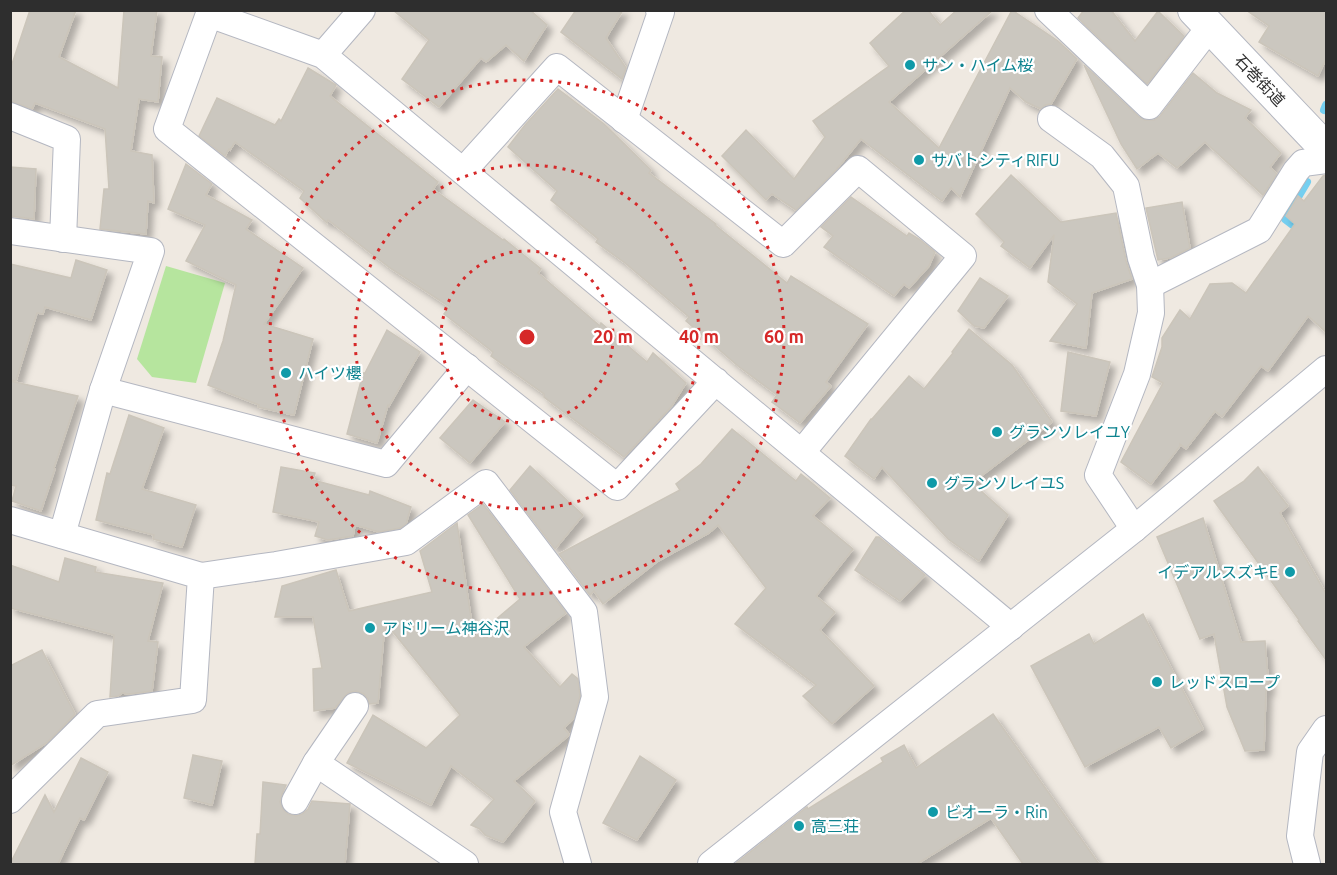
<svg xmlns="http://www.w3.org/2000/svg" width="1337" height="875" font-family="Ubuntu,'Noto Sans JP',sans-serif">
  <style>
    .green { fill: #b6e59e }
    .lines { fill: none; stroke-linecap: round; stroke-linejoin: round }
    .stream { stroke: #75cff0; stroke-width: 8 }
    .building { fill: #cbc7bf; stroke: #cbc5ba; stroke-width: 1.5; filter: url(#shadow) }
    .minor-casing { stroke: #b4b7c1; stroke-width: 28 }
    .tertiary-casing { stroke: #b4b7c1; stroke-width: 34 }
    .minor { stroke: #fff; stroke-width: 26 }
    .tertiary { stroke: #fff; stroke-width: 32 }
    .ring { fill: none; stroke: #d62828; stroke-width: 3; stroke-dasharray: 3 6 }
    .culture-dot { fill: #0f9aa8; stroke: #fff; stroke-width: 2 }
    .labels { text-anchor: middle; stroke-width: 4.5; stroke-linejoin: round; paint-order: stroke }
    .culture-label { font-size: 16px; fill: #0d838f; stroke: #fff; text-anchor: start }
    .street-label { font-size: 16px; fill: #2e2e2e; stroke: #fff }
    .centre { fill: #d62828; stroke: #fff; stroke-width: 3 }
    .ring-label { font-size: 18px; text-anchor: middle; font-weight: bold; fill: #d62828; stroke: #fff; stroke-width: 4.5; stroke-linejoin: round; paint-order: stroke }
  </style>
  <defs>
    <filter id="shadow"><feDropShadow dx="5.5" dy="5.5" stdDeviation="3" flood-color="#0004"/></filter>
  </defs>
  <rect width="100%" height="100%" fill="#efe9e1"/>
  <path class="green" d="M166,266l59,17 -29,100 -44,-6 -15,-18z"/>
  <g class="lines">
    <g class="stream">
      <path d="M1324,110l2,-5"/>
      <path d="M1302,232l-17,-13 22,-37"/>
    </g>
  </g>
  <g class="building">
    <path d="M30,10h46l-17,47 59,31 6,-78h33l-6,46 11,1 -4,45 -19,-3 -8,52 21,4 2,48 -6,-2 -2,33 -46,-5 4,-40h5l-4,-60 -70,-26 -3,6 -22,-8v-31z"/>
    <path d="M393,10h137l17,15 -23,36 -18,-16 -20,17 -5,-4 -42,49 -37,-28 27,-39z"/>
    <path d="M576,10h47l-17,28 20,30 -4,11 -61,-47z"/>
    <path d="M906,10h22l12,15 17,-15h36l-104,92 50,46 73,-138 46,31 19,18 -26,45 -6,1 -4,4 -15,-7 -16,-14 -50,109 -9,-9 -9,13 -81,-62 -25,31 -40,40 -24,-16 -6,6 -44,-44 24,-26 48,49 31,-42 -12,-16 76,-55 -19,-23z"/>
    <path d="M1084,10h27l24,31 23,-30 26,25 -37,48 -69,-66z"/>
    <path d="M1246,10h80v49l-8,17 -59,-34 10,-16z"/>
    <path d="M1084,65l55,52 6,3h9l6,-4 33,-43 24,20 34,17 -6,8 36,35 -11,14 7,7 -14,21 -58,-53 -28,26 -19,-15 -21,16 -16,-25z"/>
    <path d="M308,68l28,17 -6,11 108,86 -5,7 70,51 1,-1 37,30 -3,4 62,53 1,-3 46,39 6,-9 33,30 -15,24 -47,50 -80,-60v-3l-53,-38 2,-4 -49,-38 6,-7 -60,-39 -62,-48 -1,3 -27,-25 4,-7 -69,-49 -5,8 -1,-1 -4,7 -26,-20 18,-38 58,27 4,-6 2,2z"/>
    <path d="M558,89l46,35 47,46 -2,3 67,51 -1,1 72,58 4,-7 77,48 -42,58 5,4 -31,37 -28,-21 5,-7 -39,-29 -52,-45 3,-4 -64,-54 -29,-21 2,-3 -47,-39 6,-9 -49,-44 17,-22z"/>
    <path d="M186,164l26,20 -6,11 46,25 -6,9 57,39 -39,56 49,15 -19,76 -36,-8 1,-2 -51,-20 15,-44 13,-56 -50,-24 19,-36 -37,-16z"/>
    <path d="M10,167l26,2 -2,50 -24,-3z"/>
    <path d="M1011,175l50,47 55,-9 10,48 6,18 -40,14 -6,55 -36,-7 27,-37 -29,-22 6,-47 -24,33 -29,-22 3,-4 -28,-28z"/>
    <path d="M1326,175v157l-18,-16 -40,55 -7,-5 -39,51 -7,-6 -29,38 -6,-5v2l-29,38 -30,-22 42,-79 -11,-6 10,-30v-9l18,-28 10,9 20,-35 22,-1 14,10 49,-69 -9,-8 12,-20 6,5 19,-25z"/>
    <path d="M851,197l56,39 2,-3 10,6 16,13 -6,14 -20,22 -5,-4 -10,12 -70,-49 9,-11 -12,-9z"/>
    <path d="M1182,202l8,46 -20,10 -12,2 -12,-52z"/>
    <path d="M76,260l31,10 -16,50 -46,-13 -2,7 -6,-1 -21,68 -6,-1v-116l61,14z"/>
    <path d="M980,278l28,18 -24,32 -10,-2 -16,-15z"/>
    <path d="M969,329l43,36 40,57 -80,61 36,32 -29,46 -31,-22 -66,-72 -8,12 -29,-23 26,-37h1l37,-43 15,13 29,-36 -1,-1z"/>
    <path d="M387,330l33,22 -31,54 -1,-1 -11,38 -30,-9 16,-61h2z"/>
    <path d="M1068,352l42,10 -14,54 -35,-5z"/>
    <path d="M10,381l68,15 -24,72 1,1 -14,42 -29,-10 4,-15 -6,-1z"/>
    <path d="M473,400l32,22 -35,41 -30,-25z"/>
    <path d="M129,415l35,13 -22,61 54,16 -14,42 -29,-8 1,-4 -58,-15 11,-47 3,1z"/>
    <path d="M732,429l64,52 5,-7 29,24 -17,18 40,33 -37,47 19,16 -15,18 54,56 -42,38 -29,-28 13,-11 -81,-61 31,-36 -48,-63 -9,8 -51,28 -55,43 -9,-13 -4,4 -31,-41 121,-64 -4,-6 25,-20z"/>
    <path d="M530,466l53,49 -28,34 -45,-59z"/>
    <path d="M281,467l34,6 -2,7 56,15 1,-4 41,16 -5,17 -6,4 -21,4 -24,-7 -2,11 -25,4 -13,-4 4,-14 -46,-10z"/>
    <path d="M1258,467l30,39 -8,7 46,81v66l-28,-39 1,-1 -85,-119 30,-20z"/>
    <path d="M483,504l83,109 -42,34 36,40 12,-13 6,5 2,17 -6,22 -10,10 5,6 -1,2 -54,45 21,20 -32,41 -18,-7 -5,-6 -9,-4 23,-26 -43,-33 -20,39 -84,-42 26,-48 53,33 34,-33 -75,-93 -7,81 -9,1 -1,-5 -4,-5 -8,-3 -8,2 -5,5 -8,10 -21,3 -1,-42 9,-1 -9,-51h-38l7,-31 54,-16 13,41 83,-19 -12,-41 37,-28 17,115 46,-39 -52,-84z"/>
    <path d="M1203,518l38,124 24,-1 4,49h-3l-2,60 -19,1 -18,-44 -13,-73 -14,5 -43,-102z"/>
    <path d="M876,537h3l46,38 -25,26 -45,-31z"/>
    <path d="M65,558l31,9 -1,5 68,11 -15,58 10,1 -6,49 -23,3 -7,-1 -4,3 -8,1 4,-62 -104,-27v-43l49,17z"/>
    <path d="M1143,614l60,115 -32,19 -12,-21 -74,40 -54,-101 58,-32 5,10z"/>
    <path d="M42,650l33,64 -27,28 -38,24v-100z"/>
    <path d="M993,714l106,150h-76l-32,-46 -74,46h-182l72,-57 1,2 75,-47 -2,-4 23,-13 12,23z"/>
    <path d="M193,755l29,6 -10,44 -28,-7z"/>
    <path d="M640,756l36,24 -39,60 -34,-17z"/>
    <path d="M81,758l27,14 -24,48 -4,-2 -22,46h-48l35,-69 9,17z"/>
    <path d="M263,782l23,3 -4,9 -2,8 3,7 5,5 8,2 6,-2 6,-5 4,-8 38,3 -5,60h-90l2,-30h3z"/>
  </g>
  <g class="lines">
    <defs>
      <g id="minor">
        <path d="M1048,10l101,96 60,-78"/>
        <path d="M323,55l39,-45"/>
        <path d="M10,116l57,23 -4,100"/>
        <path d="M1051,119l51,37 24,30 15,72 9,27 1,28 -14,61 -39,101 36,54"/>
        <path d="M624,120l37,-108 -2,-2"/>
        <path d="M463,171l94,-104 226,177 75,-75 105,87 -161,196"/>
        <path d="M10,231l141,20 -48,139 -41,145"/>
        <path d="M1150,285l109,-55 37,-59 7,-8 23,-3"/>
        <path d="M716,381l-99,106 -450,-358 42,-115 114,41 688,572"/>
        <path d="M103,390l283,74 81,-97"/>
        <path d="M10,520l191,56 -8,124 -96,14 -87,86"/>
        <path d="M201,576l75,-11 130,-23 80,-59 98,129 11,85 -32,115 15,52"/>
        <path d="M316,763l149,101"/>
        <path d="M295,801l21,-38 39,-57"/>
        <path d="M711,864l423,-335 192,-160"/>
        <path d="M1307,864l-7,-28 10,-84 16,-23"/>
      </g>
      <path id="tertiary" d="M1194,10l132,139"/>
    </defs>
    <use href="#minor" class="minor-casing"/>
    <use href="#tertiary" class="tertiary-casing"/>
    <use href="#minor" class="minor"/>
    <use href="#tertiary" class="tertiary"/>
  </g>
  <g class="ring">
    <circle cx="527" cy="337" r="86"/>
    <circle cx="527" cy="337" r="172"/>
    <circle cx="527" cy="337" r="257"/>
  </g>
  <g class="culture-dot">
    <circle cx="910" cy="65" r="6"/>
    <circle cx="919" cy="160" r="6"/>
    <circle cx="286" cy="373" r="6"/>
    <circle cx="997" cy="432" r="6"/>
    <circle cx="932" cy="483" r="6"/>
    <circle cx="1290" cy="572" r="6"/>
    <circle cx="370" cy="628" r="6"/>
    <circle cx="1157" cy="682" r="6"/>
    <circle cx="933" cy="812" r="6"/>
    <circle cx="799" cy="826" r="6"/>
  </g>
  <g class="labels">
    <g class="culture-label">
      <text x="922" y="71">サン・ハイム桜</text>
      <text x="931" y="166">サバトシティRIFU</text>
      <text x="298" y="379">ハイツ櫻</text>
      <text x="1009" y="438">グランソレイユY</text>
      <text x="944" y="489">グランソレイユS</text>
      <text x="1278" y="578" text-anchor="end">イデアルスズキE</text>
      <text x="382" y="634">アドリーム神谷沢</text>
      <text x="1169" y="688">レッドスロープ</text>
      <text x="945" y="818">ビオーラ・Rin</text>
      <text x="811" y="832">高三荘</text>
    </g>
    <g class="street-label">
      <text transform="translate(1260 80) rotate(46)" y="6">石巻街道</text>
    </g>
  </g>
  <circle cx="527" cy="337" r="9" class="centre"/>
  <g class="ring-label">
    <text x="613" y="343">20 m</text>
    <text x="699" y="343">40 m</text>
    <text x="784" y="343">60 m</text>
  </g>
  <rect width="1337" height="875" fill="none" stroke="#2e2e2e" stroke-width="24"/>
</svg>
